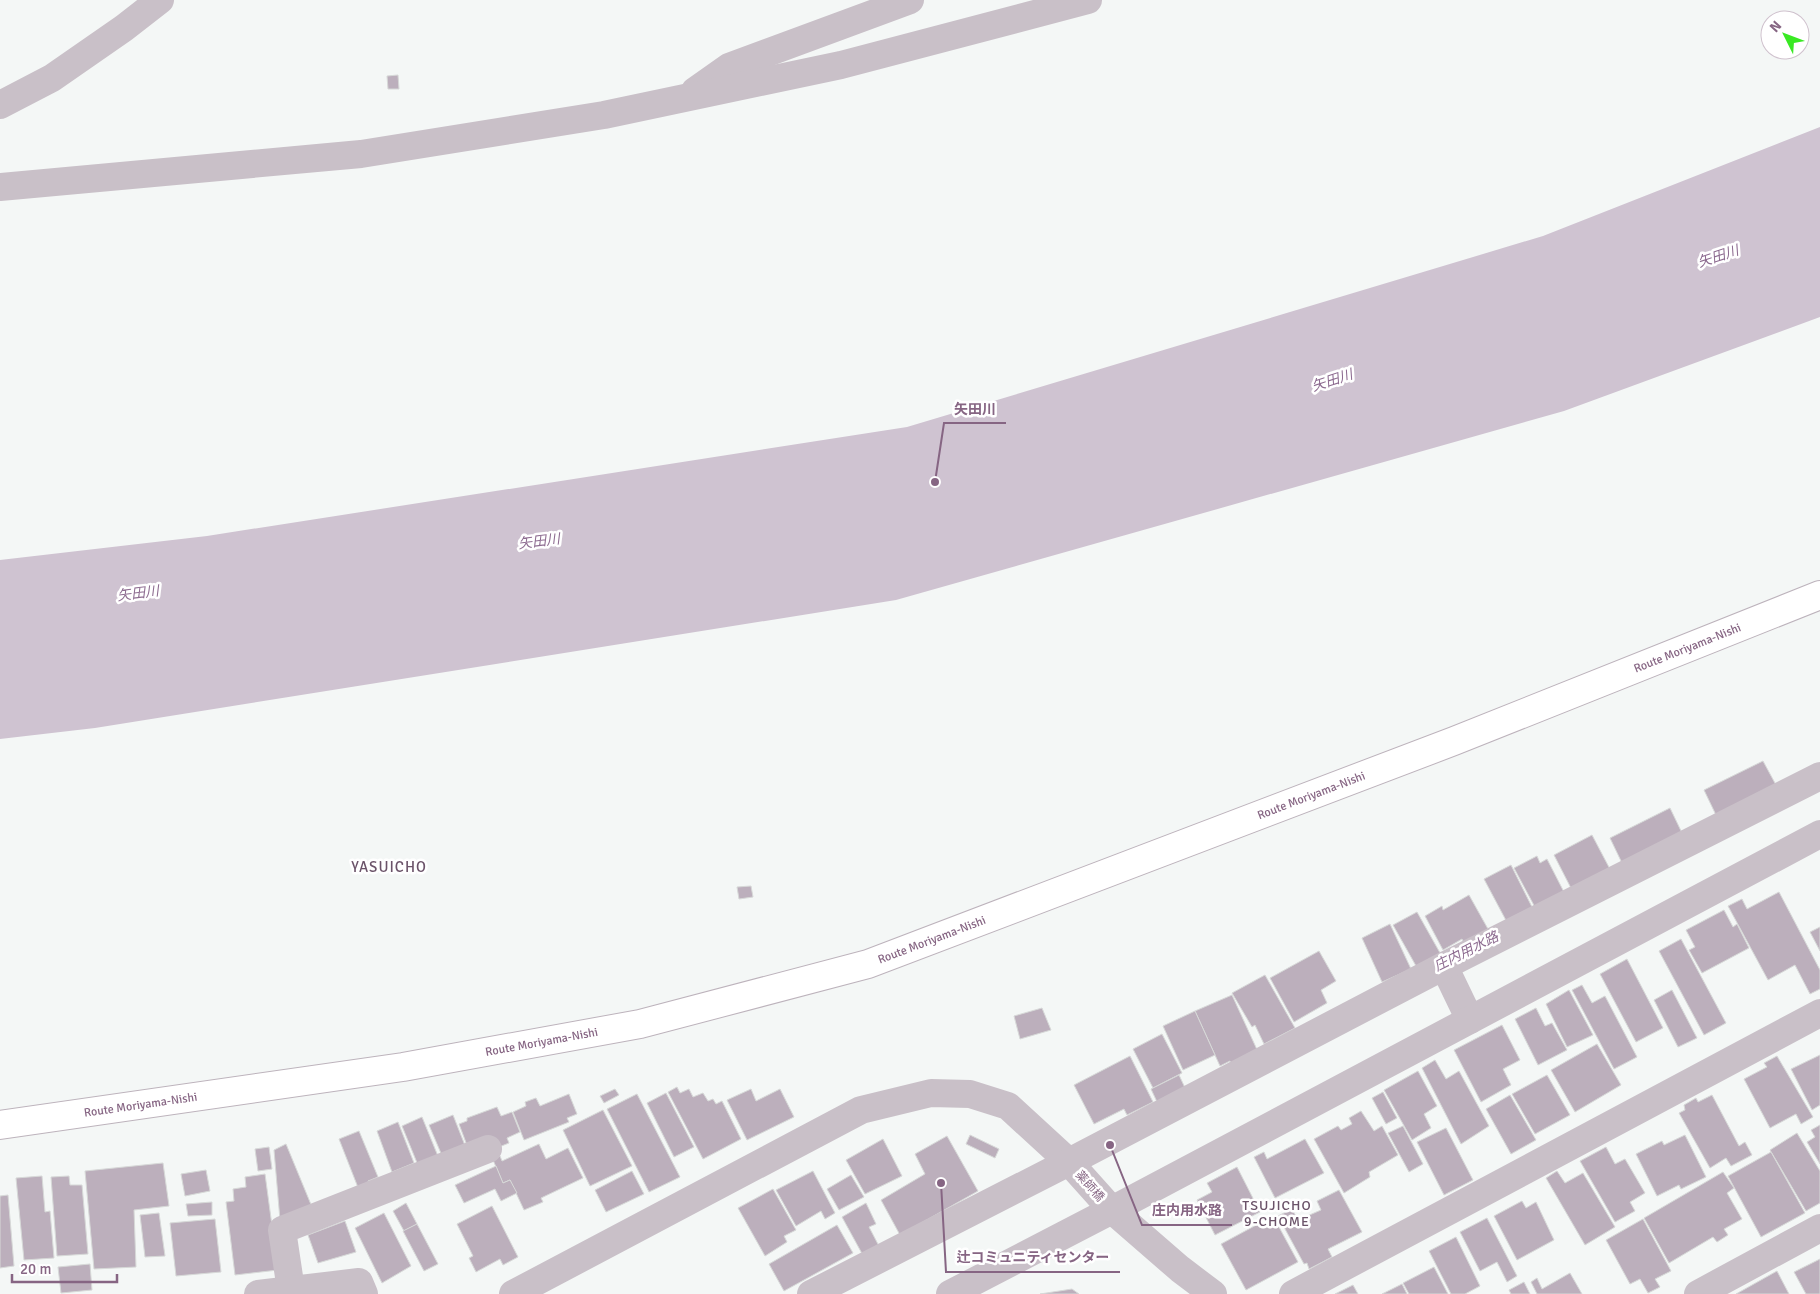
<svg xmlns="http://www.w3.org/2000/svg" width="1820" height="1294" font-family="Signika,'Noto Sans JP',sans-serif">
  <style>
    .water { fill: #cfc3d1 }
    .building { fill: #bcafbc; stroke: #d7d9d8 }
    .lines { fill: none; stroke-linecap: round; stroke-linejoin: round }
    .major-casing { stroke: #bdb3bc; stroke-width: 30 }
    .minor { stroke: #c9c0c8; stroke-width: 28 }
    .major { stroke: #fff; stroke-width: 28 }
    .labels { text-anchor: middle; stroke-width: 5; stroke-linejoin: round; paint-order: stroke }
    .street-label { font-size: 12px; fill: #866583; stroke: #fff }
    .water-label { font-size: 14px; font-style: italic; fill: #8d6b90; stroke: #fff }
    .neighbourhood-label { font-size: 14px; letter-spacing: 1px; fill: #6b5369; stroke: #fff }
    .quarter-label { font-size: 15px; letter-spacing: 1px; fill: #6b5369; stroke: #fff }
    .leader { fill: none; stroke: #866583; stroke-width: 2 }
    .callout-dot { fill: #866583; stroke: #fff; stroke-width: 2 }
    .callout-label { font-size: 14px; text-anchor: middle; font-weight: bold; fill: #866583; stroke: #fff; stroke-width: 5; stroke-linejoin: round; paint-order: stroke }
  </style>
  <rect width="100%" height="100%" fill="#f4f7f6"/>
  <path class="water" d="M1820,127v190l-256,94 -668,189 -801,128 -95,11v-179l207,-24 700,-109 636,-191z"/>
  <g class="building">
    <path d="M398,75l1,14h-11l-1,-13z"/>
    <path d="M1763,761l13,24 -60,30 -12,-25z"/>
    <path d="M1670,808l12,25 -60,30 -12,-25z"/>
    <path d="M1592,835l20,38 -39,19 -19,-37z"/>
    <path d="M1537,856l3,7 7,-4 19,37 -29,15 -23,-43z"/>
    <path d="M1511,865l24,48 -26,13 -25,-47z"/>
    <path d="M751,886l2,11 -14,2 -2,-12z"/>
    <path d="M1779,892l41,78v19l-10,5 -15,-29 -27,15 -40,-74 14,-7 5,10z"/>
    <path d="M1469,895l19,34 -24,14 -2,-4 -19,11 -18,-34 17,-10 1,4z"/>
    <path d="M1724,910l9,17 4,-3 12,24 -47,25 -13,-23 6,-3 -9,-17z"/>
    <path d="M1417,912l27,48 -24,13 -27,-48z"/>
    <path d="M1390,924l21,45 -29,13 -20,-44z"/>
    <path d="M1820,927v24l-10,-19z"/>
    <path d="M1681,939l45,84 -22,12 -45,-84z"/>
    <path d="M1319,951l17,30 -15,9 6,13 -33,19 -24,-44z"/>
    <path d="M1627,959l36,69 -27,14 -36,-68z"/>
    <path d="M1265,975l30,53 -31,16 -9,-19 -3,2 -20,-34z"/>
    <path d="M1582,985l10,18 13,-7 32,61 -23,12 -42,-79z"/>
    <path d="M1569,990l24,45 -26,12 -21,-43z"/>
    <path d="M1672,990l25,48 -19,9 -24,-47z"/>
    <path d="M1232,995l27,59 -26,13 -3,-6 -10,5 -25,-55z"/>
    <path d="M1042,1008l9,22 -31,9 -6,-23z"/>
    <path d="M1536,1008l9,18 7,-3 15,27 -29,15 -23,-46z"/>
    <path d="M1195,1011l20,44 -32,15 -20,-44z"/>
    <path d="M1502,1025l18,35 -17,9 8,16 -30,17 -27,-52z"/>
    <path d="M1162,1034l20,39 -29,15 -20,-39z"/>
    <path d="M1597,1044l24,41 -46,27 -24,-42z"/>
    <path d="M1820,1055v50l-8,5 -21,-41z"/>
    <path d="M1130,1056l23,46 -26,13 -3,-6 -30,15 -20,-39z"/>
    <path d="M1777,1056l36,61 -12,7 -5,-10 -26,14 -26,-49 23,-12 -3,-4z"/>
    <path d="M1435,1060l11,19 13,-8 30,55 -28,18 -39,-76z"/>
    <path d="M1418,1071l19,35 -13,8 7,14 -19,12 -28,-50z"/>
    <path d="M1179,1075l7,15 -28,14 -7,-15z"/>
    <path d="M1547,1075l23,40 -35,19 -23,-40z"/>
    <path d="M677,1087l3,6 9,-4 4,8 10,-4 5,8 5,-2 3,5 6,-3 19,38 -38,20 -35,-67z"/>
    <path d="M615,1089l4,6 -15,8 -4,-7z"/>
    <path d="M751,1089l5,12 24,-12 14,28 -47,23 -20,-40z"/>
    <path d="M1383,1092l14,26 -11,6 -14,-26z"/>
    <path d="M666,1093l28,54 -20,10 -27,-54z"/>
    <path d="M569,1094l8,20 -10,4 2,4 -45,18 -11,-28 13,-6 -1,-4 11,-4 4,8z"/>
    <path d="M637,1094l43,83 -31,15 -42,-83z"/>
    <path d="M1510,1095l26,45 -25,14 -25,-45z"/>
    <path d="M1712,1095l27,51 6,-4 7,13 -21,11 -5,-8 -16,10 -31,-55 6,-3 -1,-5 12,-7 2,4z"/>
    <path d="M497,1107l4,9 11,-4 8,20 -13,6 2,5 -15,6 -26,-1 -9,-24 8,-3v-3z"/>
    <path d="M603,1110l29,56 -42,20 -27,-56z"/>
    <path d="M1361,1111l13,20 8,-5 16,29 -29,17 1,5 -26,16 -30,-54 24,-13 3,4 11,-6 -3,-6z"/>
    <path d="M453,1115l13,33 -23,10 -14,-33z"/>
    <path d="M422,1117l20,49 -20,9 -20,-49z"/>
    <path d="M398,1122l16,41 -22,9 -15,-41z"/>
    <path d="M1820,1125v39l-13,-22 8,-5 -4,-7z"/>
    <path d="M1403,1126l20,38 -14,8 -21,-39z"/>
    <path d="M1446,1128l27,52 -29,15 -27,-53z"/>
    <path d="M359,1131l19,46 -10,4 1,5 -10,4 -20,-51z"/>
    <path d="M1797,1133l23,38v32l-14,8 -36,-61z"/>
    <path d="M970,1135l29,14 -4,9 -29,-14z"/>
    <path d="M1685,1135l21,42 -25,12 -2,-4 -22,11 -21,-42 26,-13 2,4z"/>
    <path d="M947,1136l31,55 -78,44 -19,-35 44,-26 -10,-20z"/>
    <path d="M883,1139l19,37 -37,18 -19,-34z"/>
    <path d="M1305,1139l19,34 -49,25 -21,-41 10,-5 3,7z"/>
    <path d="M286,1144l26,63 -32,13 -6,-70z"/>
    <path d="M539,1144l7,15 22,-11 15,30 -42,20 2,4 -19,8 -14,-30 -7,3 -10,-23 7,-4 2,5z"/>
    <path d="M269,1147l3,22 -14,2 -3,-22z"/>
    <path d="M1606,1147l9,17 10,-5 20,34 -15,9 5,9 -20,11 -35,-61z"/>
    <path d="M1771,1152l34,61 -44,24 -33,-61z"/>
    <path d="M163,1163l6,43 -35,4 2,57 -42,2 -9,-98z"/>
    <path d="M496,1166l7,17 7,-3 7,13 -16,8 -6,-12 -31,14 -9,-18z"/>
    <path d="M1237,1167l23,45 -45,23 -18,-35 15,-8 -5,-9z"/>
    <path d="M206,1170l4,21 -25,5 -4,-22z"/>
    <path d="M632,1171l12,23 -38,18 -11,-22z"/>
    <path d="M813,1171l22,42 -10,6 -4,-8 -25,15 -20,-36z"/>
    <path d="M1557,1171l8,12 18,-10 32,54 -30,18 -39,-67z"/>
    <path d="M1723,1172l11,16 -7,5 15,26 -18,10 4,6 -11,7 -4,-5 -44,26 -25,-45z"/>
    <path d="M265,1174l13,96 -43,5 -9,-73 8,-1 -1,-12 13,-2 -1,-10z"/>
    <path d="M851,1175l13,22 -25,13 -12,-21z"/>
    <path d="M42,1176l3,36 5,-1 4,47 -30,2 -8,-82z"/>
    <path d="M69,1176l1,9h12l6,69 -31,2 -6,-79z"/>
    <path d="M773,1189l23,41 -12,6 3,6 -22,14 -27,-48z"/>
    <path d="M1339,1190l23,42 -34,17 4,8 -23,12 -2,-6 -3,1 -26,-48 14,-7 6,11 23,-10 -4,-9z"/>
    <path d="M8,1195l6,71 -14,2v-72z"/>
    <path d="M1522,1201l4,7 10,-6 18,38 -37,20 -23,-44z"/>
    <path d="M212,1202v13l-24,1 -2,-12z"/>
    <path d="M406,1203l11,21 -13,7 -11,-20z"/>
    <path d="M866,1203l10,21 -7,3 12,23 -16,9 -23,-42z"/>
    <path d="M492,1206l26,51 -15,8 -3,-6 -24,13 -7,-14 4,-2 -16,-32z"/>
    <path d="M159,1213l6,43 -20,1 -5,-42z"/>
    <path d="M384,1213l27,53 -29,17 -27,-55z"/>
    <path d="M1273,1216l25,46 -52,28 -25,-46z"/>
    <path d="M1487,1218l30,58 -10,6 -10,-20 -17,9 -20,-39z"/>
    <path d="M215,1219l6,53 -45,4 -6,-53z"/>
    <path d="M1643,1219l28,52 -16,8 5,8 -12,6 -8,-14 -10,5 -24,-44z"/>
    <path d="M345,1221l11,31 -38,11 -10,-28z"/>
    <path d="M417,1224l21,40 -14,7 -21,-40z"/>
    <path d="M837,1225l16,28 -69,38 -15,-27z"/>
    <path d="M1456,1237l24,49 -15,8h-14l-22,-43z"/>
    <path d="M1820,1259v35h-14l-12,-22z"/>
    <path d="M90,1264l2,26 -31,3 -3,-26z"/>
    <path d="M1434,1267l14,27h-39l-6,-11z"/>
    <path d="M1777,1271l12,23h-53z"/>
    <path d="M1570,1273l12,21h-45l-6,-12 6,-4 5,11z"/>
    <path d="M1524,1282l6,12h-19l-2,-4z"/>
    <path d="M1402,1284l5,10h-25z"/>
    <path d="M1353,1285l5,9h-23z"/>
    <path d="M1072,1289l7,5h-39z"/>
  </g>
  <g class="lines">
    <defs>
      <g id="major">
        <path id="s1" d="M0,1125l403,-58 237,-43 228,-60 586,-223 366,-146"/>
      </g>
    </defs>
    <use href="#major" class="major-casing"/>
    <g class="minor">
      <path d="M695,91l34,-24 181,-67"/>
      <path d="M0,105l52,-27 72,-50 36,-28"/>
      <path d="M0,187l361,-33 243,-39 237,-50 247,-65"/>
      <path d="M1444,966l26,54"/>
      <path d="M291,1290l-9,-60 206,-81"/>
      <path d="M258,1294l101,-12 5,12"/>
      <path d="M513,1294l348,-184 70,-17 39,1 38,12 61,56 43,48 68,59 33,25"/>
      <path d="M811,1294l258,-132 375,-196 376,-190"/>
      <path d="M950,1294l162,-84 708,-376"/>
      <path d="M1293,1294l527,-281"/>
      <path d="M1698,1294l122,-66"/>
    </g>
    <use href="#major" class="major"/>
  </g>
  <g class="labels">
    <g class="street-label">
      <text dy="4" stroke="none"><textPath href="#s1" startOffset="1762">Route Moriyama-Nishi</textPath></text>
      <text dy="4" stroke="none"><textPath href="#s1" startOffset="1358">Route Moriyama-Nishi</textPath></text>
      <text dy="4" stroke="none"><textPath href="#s1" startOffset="952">Route Moriyama-Nishi</textPath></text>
      <text dy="4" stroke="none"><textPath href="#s1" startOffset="548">Route Moriyama-Nishi</textPath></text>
      <text dy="4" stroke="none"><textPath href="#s1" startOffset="142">Route Moriyama-Nishi</textPath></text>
      <text transform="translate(1090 1186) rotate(48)" y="4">薬師橋</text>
    </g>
    <g class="water-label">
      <text transform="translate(1718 256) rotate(-18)" y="5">矢田川</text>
      <text transform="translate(1332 380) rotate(-18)" y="5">矢田川</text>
      <text transform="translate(539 541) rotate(-7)" y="5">矢田川</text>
      <text transform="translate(138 593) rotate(-7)" y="5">矢田川</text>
      <text transform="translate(1466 951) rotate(-27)" y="5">庄内用水路</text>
    </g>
    <g class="neighbourhood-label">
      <text x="1277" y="1210">TSUJICHO<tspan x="1277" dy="16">9-CHOME</tspan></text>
    </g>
    <g class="quarter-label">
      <text x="389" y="872">YASUICHO</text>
    </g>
  </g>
  <path class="leader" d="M935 482L944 423H1006M1110 1145L1142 1225H1232M941 1183L946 1272H1120"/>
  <g class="callout-dot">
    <circle cx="935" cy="482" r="5"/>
    <circle cx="1110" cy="1145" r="5"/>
    <circle cx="941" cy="1183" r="5"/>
  </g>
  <g class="callout-label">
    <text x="975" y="414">矢田川</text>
    <text x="1187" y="1215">庄内用水路</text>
    <text x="1033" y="1262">辻コミュニティセンター</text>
  </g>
  <g transform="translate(1785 35) rotate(312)"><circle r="24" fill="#ffffff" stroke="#cfc1cd"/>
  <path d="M0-4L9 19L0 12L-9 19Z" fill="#39e923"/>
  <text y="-8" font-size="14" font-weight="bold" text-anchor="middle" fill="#866583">N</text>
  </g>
  <path d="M12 1274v8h105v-8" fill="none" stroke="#866583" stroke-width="2.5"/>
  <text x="20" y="1274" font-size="15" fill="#866583" stroke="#ffffff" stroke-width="4" paint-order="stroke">20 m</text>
</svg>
